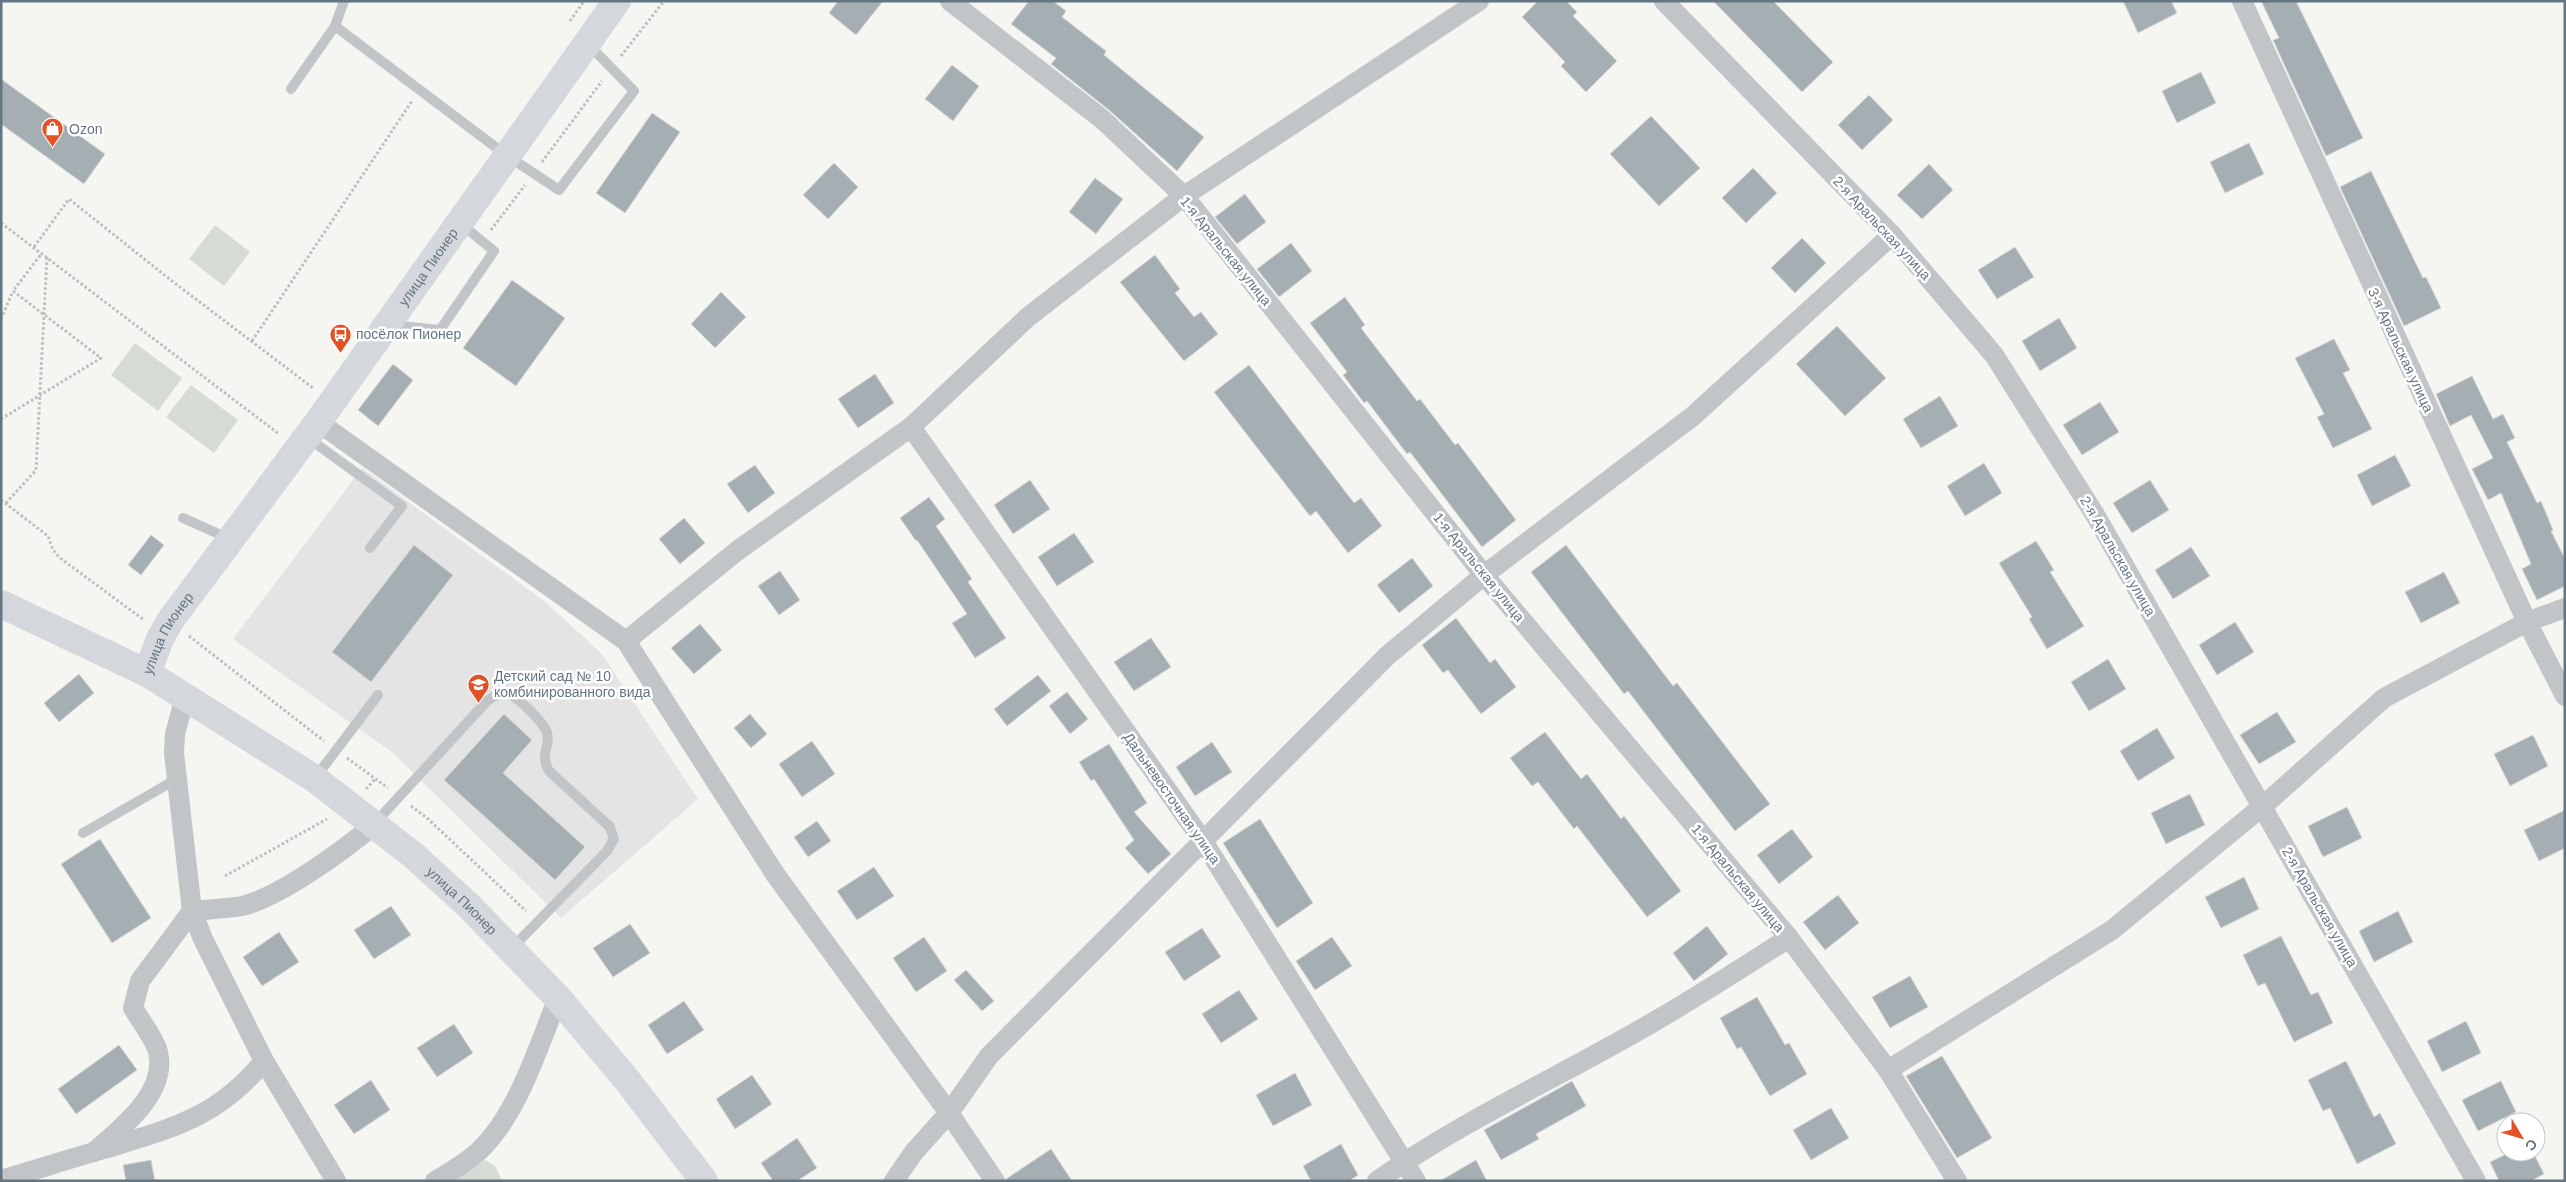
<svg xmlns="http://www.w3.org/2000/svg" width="2566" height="1182" font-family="Helvetica,sans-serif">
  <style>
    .built { fill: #e3e4e3 }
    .green { fill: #d6dcd3 }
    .building { fill: #a5aeb3; stroke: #d7d7d4 }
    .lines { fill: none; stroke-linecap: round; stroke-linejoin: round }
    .path { stroke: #bbbdbf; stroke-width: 3; stroke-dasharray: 2.5 2.5; stroke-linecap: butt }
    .lane { stroke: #c1c5c8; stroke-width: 10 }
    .street { stroke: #c1c5c8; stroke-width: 20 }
    .secondary { stroke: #d4d8dc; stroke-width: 28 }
    .labels { text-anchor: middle; stroke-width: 5; stroke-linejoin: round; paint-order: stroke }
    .poi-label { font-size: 14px; fill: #647583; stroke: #fff; text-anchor: start }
    .street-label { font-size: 14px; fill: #647583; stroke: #fff }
  </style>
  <rect width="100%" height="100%" fill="#f5f5f2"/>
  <path class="built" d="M362,468l182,133 57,52 97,146 -137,119 -168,-165 -160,-114z"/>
  <g class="green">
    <path d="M215,225l35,27 -26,34 -35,-27z"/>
    <path d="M135,343l47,35 -24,33 -47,-36z"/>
    <path d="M191,385l47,35 -24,33 -48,-36z"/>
    <path d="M485,1160l10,6 7,15h-54z"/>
  </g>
  <g class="building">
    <path d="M838,1h45l-27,34 -27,-22z"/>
    <path d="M1029,1h24l13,10 -4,6 44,34 -2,4 100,82 -27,34 -68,-61 -58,-46 5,-6 -45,-34z"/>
    <path d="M1538,1h28l11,11 -4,4 44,45 -31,31 -25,-26 4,-4 -43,-45z"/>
    <path d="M1713,1h60l60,61 -31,30z"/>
    <path d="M2123,1h48l6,12 -39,20z"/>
    <path d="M2261,1h35l67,137 -37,18 -53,-116 6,-2z"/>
    <path d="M952,65l27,21 -26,35 -28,-22z"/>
    <path d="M2201,72l15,31 -39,20 -15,-32z"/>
    <path d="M1,79l104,75 -21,30 -83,-60z"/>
    <path d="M1869,95l24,25 -31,30 -24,-25z"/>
    <path d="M652,113l28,19 -55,81 -29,-20z"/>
    <path d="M1651,116l49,52 -41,38 -49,-52z"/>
    <path d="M2249,143l15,31 -39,19 -15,-31z"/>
    <path d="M834,163l24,24 -30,32 -25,-24z"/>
    <path d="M1929,164l24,26 -31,29 -25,-24z"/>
    <path d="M1753,168l24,25 -31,30 -24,-25z"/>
    <path d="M2371,171l52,107 3,-1 15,31 -37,18 -64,-139z"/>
    <path d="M1095,178l28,21 -27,35 -27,-22z"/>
    <path d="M1245,194l21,28 -29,22 -22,-27z"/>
    <path d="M1802,238l24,25 -31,30 -24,-25z"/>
    <path d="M1291,243l21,28 -33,26 -22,-28z"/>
    <path d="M2015,247l19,30 -37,22 -19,-29z"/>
    <path d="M1155,255l25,34 -5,4 19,24 7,-5 17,22 -34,27 -64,-79z"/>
    <path d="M512,280l53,38 -49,68 -53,-38z"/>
    <path d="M721,292l25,25 -31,31 -24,-24z"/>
    <path d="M1345,297l20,28 -4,3 56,73 3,-2 35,46 3,-2 58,77 -34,27 -72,-95 -3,2 -40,-53 -3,2 -21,-28 4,-3 -37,-49z"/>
    <path d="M2059,318l18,30 -37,23 -18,-30z"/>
    <path d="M1837,326l49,52 -41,38 -49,-52z"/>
    <path d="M2334,339l16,31 -7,3 29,56 -39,19 -16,-31 7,-3 -29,-56z"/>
    <path d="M393,364l20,16 -35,46 -20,-16z"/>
    <path d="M1249,365l105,138 7,-5 21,28 -34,27 -32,-42 -6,5 -96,-124z"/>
    <path d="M875,374l19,29 -36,25 -20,-29z"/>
    <path d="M2472,376l21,43 10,-5 12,24 -8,4 30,61 4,-2 12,29 -2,1 14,28v27l-28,14 -15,-31 9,-5 -30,-71 -13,7 -16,-31 21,-11 -22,-43 -21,11 -14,-32z"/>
    <path d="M1940,396l18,30 -37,22 -18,-29z"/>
    <path d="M2100,402l19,30 -37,23 -19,-30z"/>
    <path d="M2395,455l16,31 -39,20 -15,-31z"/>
    <path d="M1984,463l18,30 -37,23 -18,-30z"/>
    <path d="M755,465l20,28 -27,20 -21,-29z"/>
    <path d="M1030,480l20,29 -37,25 -19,-29z"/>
    <path d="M2150,480l19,30 -37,23 -19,-30z"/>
    <path d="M929,497l16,22 -9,7 36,53 -4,3 38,56 -31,20 -23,-35 15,-9 -50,-74 -1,1 -16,-23z"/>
    <path d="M684,518l21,25 -25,21 -21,-25z"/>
    <path d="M1074,533l20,29 -37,24 -19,-29z"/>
    <path d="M151,535l13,10 -23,30 -13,-10z"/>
    <path d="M2036,541l18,29 -4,2 34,54 -37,23 -18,-30 3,-2 -33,-54z"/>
    <path d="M414,545l39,30 -82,107 -39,-30z"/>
    <path d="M1566,545l107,141 4,-3 93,121 -35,27 -107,-140 -4,3 -93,-122z"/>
    <path d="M2191,547l19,29 -37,23 -18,-29z"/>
    <path d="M1412,558l21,28 -34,27 -22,-28z"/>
    <path d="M780,571l20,29 -21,15 -21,-29z"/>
    <path d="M2444,572l16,31 -39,20 -16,-31z"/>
    <path d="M1456,618l34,45 5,-4 21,28 -35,27 -33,-44 -5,3 -21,-28z"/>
    <path d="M2235,622l19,30 -37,23 -18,-30z"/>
    <path d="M700,624l22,26 -28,24 -23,-26z"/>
    <path d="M1151,638l20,29 -37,24 -20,-29z"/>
    <path d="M2108,659l18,30 -37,22 -18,-29z"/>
    <path d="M79,674l15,19 -35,29 -15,-19z"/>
    <path d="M1038,675l13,16 -44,35 -13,-17z"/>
    <path d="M1067,692l21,27 -18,15 -21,-28z"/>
    <path d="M2277,712l19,30 -37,22 -19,-29z"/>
    <path d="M504,714l28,26 -29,33 82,74 -30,33 -111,-100z"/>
    <path d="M750,714l17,20 -16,14 -17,-20z"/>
    <path d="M2157,728l18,30 -37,23 -18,-30z"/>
    <path d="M1545,732l36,47 6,-5 34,45 3,-3 57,75 -34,26 -70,-91 -3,3 -36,-47 -6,4 -22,-28z"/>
    <path d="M2533,735l15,31 -38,20 -16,-32z"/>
    <path d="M812,741l23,33 -33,23 -23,-33z"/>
    <path d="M1212,742l20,30 -37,24 -19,-29z"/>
    <path d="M1109,744l38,59 -13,9 37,42 -23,20 -23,-26 9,-8 -40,-61 -3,2 -12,-19z"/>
    <path d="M2190,794l15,31 -39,19 -15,-31z"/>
    <path d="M2347,807l15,31 -39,19 -15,-31z"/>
    <path d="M2565,810v38l-26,13 -15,-31z"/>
    <path d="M1260,819l53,84 -36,25 -54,-85z"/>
    <path d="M817,821l14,20 -23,16 -14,-20z"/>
    <path d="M1792,829l21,28 -34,27 -22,-29z"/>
    <path d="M100,839l51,79 -39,25 -51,-79z"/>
    <path d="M874,867l20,29 -37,24 -20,-29z"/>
    <path d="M2244,877l15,32 -38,19 -16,-31z"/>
    <path d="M1838,895l21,28 -34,27 -22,-28z"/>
    <path d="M391,906l20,29 -37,24 -20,-29z"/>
    <path d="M2398,911l15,31 -39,20 -15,-31z"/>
    <path d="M630,924l20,29 -37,24 -20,-29z"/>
    <path d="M1707,926l21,28 -34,27 -21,-28z"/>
    <path d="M1202,928l19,29 -37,24 -19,-29z"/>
    <path d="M279,932l20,30 -37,24 -19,-29z"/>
    <path d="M2281,936l30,59 7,-3 15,31 -39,19 -29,-59 -7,3 -15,-31z"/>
    <path d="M924,937l23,34 -31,21 -23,-34z"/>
    <path d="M1332,937l20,29 -37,24 -19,-29z"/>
    <path d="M966,970l28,31 -12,10 -28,-31z"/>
    <path d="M1910,976l18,31 -38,21 -18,-31z"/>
    <path d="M1239,990l19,29 -37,24 -19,-29z"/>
    <path d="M1757,997l28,48 4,-2 18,31 -37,22 -29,-49 -4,2 -17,-31z"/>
    <path d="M684,1001l20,29 -37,24 -19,-29z"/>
    <path d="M2466,1021l15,32 -39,19 -15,-31z"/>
    <path d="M454,1024l19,29 -36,24 -20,-29z"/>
    <path d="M119,1045l18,25 -61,44 -18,-25z"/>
    <path d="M1942,1056l50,82 -35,20 -51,-82z"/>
    <path d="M2346,1061l28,56 6,-4 16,31 -39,20 -27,-56 -7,3 -15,-31z"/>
    <path d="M1295,1073l17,32 -39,21 -17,-31z"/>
    <path d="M752,1075l20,29 -37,25 -19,-30z"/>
    <path d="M371,1080l19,30 -36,24 -20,-29z"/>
    <path d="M1572,1081l14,25 -50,28 3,5 -38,21 -17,-30z"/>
    <path d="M2501,1081l15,31 -38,19 -16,-31z"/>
    <path d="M1831,1108l18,30 -38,22 -18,-30z"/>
    <path d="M797,1138l20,30 -20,13h-24l-12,-18z"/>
    <path d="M1341,1144l17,31 -9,6h-38l-8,-15z"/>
    <path d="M1051,1149l21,32h-65l-1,-2z"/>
    <path d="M2511,1152h22l11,22 -13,7h-32l-9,-19z"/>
    <path d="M151,1160l4,21h-29l-3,-16z"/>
    <path d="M1476,1160l11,21h-47z"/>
  </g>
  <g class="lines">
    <g class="path">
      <path d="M570,21l14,-20"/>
      <path d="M621,56l43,-55"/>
      <path d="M542,162l60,-81"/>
      <path d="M1,223l278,211"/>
      <path d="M491,230l34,-45"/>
      <path d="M34,247l35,-48 103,82 141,107"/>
      <path d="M1,319l12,-28"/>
      <path d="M252,341l160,-240"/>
      <path d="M1,419l100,-61 -88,-67 29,-38"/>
      <path d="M1,500l47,36 5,14 7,8 84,62"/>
      <path d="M6,503l30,-33 11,-213"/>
      <path d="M189,636l135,105"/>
      <path d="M347,758l41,30"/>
      <path d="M366,789l9,-10"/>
      <path d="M411,806l16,12 99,93"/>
      <path d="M225,876l102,-57"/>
    </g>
    <g class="lane">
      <path d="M344,1l-9,25 171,129 53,35 75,-99 -45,-46"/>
      <path d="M291,89l44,-63"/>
      <path d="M390,325l50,5 54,-79 -33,-27"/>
      <path d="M308,438l94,68 -32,42"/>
      <path d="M183,518l47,21"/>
      <path d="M315,778l63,-83"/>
      <path d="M375,823l112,-122c6,-4 11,-8 18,-8 11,1 39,30 42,40 4,14 -8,19 2,38l61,56 4,12 -7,12 -95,97"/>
      <path d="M83,833l92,-53"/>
    </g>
    <g class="street">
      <path d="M950,1l152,118 82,77 300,379 305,363 99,132 69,111"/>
      <path d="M1664,1l228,234 102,120 100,158 382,668"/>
      <path d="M2242,1l285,621 38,74"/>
      <path d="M318,422l308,219 149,233 174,239 46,68"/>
      <path d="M911,427l292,414 213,340"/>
      <path d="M626,641l111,-90 174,-124 117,-110 156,-121 295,-195"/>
      <path d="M185,697l-10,37 -1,19 18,158 11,28 61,122 72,120"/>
      <path d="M1888,1070l224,-140 151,-124 121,-108 143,-76 38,-14"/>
      <path d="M94,1152c26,-23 74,-59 64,-100 -3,-13 -18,-32 -25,-44l7,-27 52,-70c16,-2 34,-2 50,-5 38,-9 102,-56 133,-82"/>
      <path d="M1,1180c34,-10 68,-21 103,-31 68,-21 112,-30 160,-88"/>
      <path d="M435,1181c15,-9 31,-18 44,-30 39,-37 59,-104 79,-153"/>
      <path d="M894,1181l20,-29 35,-39 40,-57 398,-400 97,-81 209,-159 199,-181"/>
      <path d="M1377,1181c86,-61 182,-104 273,-157 47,-27 93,-57 139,-86"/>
    </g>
    <g class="secondary">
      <path id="s1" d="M1,604l146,69 168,106 98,76 56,51 89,92 69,82 77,101"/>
      <path id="s2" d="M147,673l13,-34 10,-18 148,-199 299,-421"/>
    </g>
  </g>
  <defs>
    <symbol id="shop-pin" viewBox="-11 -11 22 30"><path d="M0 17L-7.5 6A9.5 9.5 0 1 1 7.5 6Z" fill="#e35124" stroke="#fff"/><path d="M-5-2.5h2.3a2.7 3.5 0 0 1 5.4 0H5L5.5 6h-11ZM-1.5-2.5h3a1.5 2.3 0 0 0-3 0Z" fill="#fff"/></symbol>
    <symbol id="bus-pin" viewBox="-11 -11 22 30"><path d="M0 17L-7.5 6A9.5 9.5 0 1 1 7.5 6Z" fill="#e35124" stroke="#fff"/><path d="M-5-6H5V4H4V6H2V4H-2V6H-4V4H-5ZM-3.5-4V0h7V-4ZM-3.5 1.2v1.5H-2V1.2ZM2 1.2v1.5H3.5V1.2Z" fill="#fff"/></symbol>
    <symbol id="school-pin" viewBox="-11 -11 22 30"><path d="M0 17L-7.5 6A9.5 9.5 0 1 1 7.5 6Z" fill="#e35124" stroke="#fff"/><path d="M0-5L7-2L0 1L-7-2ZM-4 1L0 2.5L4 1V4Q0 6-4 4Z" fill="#fff"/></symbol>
  </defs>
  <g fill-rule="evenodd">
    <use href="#shop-pin" x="40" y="116" width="25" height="34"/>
    <use href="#bus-pin" x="328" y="322" width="25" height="34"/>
    <use href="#school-pin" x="466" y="672" width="25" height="34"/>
  </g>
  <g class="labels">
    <g class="poi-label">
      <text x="69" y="134">Ozon</text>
      <text x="356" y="339">посёлок Пионер</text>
      <text x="494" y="681">Детский сад № 10<tspan x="494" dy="16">комбинированного вида</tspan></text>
    </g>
    <g class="street-label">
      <text transform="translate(1882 228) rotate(47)" y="5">2-я Аральская улица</text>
      <text transform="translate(1226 251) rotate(51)" y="5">1-я Аральская улица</text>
      <text dy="5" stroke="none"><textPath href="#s2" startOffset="495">улица Пионер</textPath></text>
      <text transform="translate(2401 350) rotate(65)" y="5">3-я Аральская улица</text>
      <text transform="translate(2118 556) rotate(60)" y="5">2-я Аральская улица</text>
      <text transform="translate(1479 567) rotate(51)" y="5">1-я Аральская улица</text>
      <text dy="5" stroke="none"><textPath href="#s2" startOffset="45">улица Пионер</textPath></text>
      <text transform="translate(1172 798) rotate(55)" y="5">Дальневосточная улица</text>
      <text transform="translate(1738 878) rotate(50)" y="5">1-я Аральская улица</text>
      <text dy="5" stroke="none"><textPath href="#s1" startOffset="551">улица Пионер</textPath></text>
      <text transform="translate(2320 907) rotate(60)" y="5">2-я Аральская улица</text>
    </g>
  </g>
  <rect width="2566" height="1182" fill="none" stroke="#647583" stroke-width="5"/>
  <g transform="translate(2521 1137) rotate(128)"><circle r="24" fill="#ffffff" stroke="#c1c8cd"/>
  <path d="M0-4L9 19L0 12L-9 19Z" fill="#e35124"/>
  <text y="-8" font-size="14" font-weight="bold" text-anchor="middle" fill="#647583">С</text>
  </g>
</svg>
